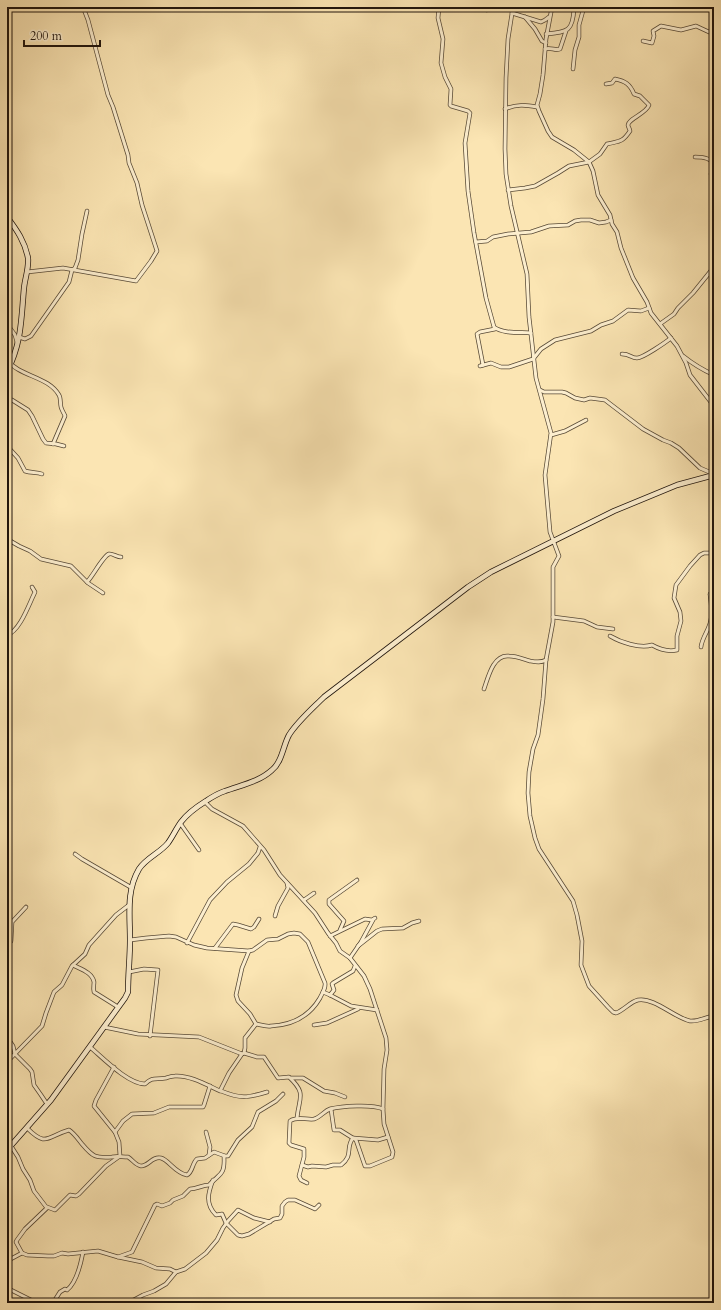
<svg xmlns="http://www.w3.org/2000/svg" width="721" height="1310" font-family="Cardo,serif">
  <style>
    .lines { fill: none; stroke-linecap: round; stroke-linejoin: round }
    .street-casing { stroke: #574936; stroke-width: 4.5 }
    .secondary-casing { stroke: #20150d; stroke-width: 6 }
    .street { stroke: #fceece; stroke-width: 3 }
    .secondary { stroke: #fceece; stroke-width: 4.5 }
  </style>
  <rect width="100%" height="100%" fill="#fbe5b3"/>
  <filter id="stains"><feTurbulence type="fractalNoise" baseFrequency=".005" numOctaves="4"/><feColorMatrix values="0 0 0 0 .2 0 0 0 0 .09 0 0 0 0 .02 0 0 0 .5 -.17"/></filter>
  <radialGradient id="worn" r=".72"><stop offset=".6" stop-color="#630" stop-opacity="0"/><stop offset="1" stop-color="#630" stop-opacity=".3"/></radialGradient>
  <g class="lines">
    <defs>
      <g id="street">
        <path d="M439,7l-1,11 5,21 -2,24 4,14 6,12 -1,16 1,1 17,5 2,2 -5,30 3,48 6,42 12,65 8,29c9,7 26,5 37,6"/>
        <path d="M477,7l10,3 8,-3"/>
        <path d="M505,7l7,2"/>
        <path d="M513,7l-5,32 -2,39 -1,71 1,25 5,32 16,68 2,43 7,61 15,55 -6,42 5,57 9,24 -6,11v55l-7,38 -3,39 -5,36 -5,14 -4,23 -1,21 2,23 5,22 4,11 34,52 4,14 5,26 -1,24 8,21 19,21 5,5 3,1c8,-3 14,-11 22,-13 16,-3 37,18 52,21 8,1 16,-4 24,-5"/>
        <path d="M552,7l-6,32 -3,36 -3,19 -3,11 2,6 9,20 4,6 22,13 15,12 4,9 5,24 12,20 2,9 5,8 4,16 12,30 14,24 4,11 26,33 9,17 4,12 24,31"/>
        <path d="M512,13l29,9 4,-2 4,-3"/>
        <path d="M525,17l10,12 7,12 4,2"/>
        <path d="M546,34c21,-2 27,-2 28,-26"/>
        <path d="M643,41l9,2 2,-7 -1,-5 8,-5 20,4 15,-4 13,6 5,-3"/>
        <path d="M545,49c6,-2 10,2 15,0l6,-18"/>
        <path d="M573,69l2,-19 4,-13v-12l5,-18"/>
        <path d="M505,109c11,-5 21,-4 32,-2"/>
        <path d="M695,157c5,0 16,0 18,7 1,2 -1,7 -2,10l3,3"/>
        <path d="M508,190l17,-2 10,-2 23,-13 11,-7 20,-4 11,-8 7,-10c12,-3 15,-1 23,-13 0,-2 -2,-4 -2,-6 0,-6 19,-12 21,-20l-9,-9 -6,-2c-4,-10 -9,-13 -19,-15l-3,4 -6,1"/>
        <path d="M476,242l11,-1 6,-4 15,-3 23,-2 18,-6 19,-1 7,-4 6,-1h9l9,3 7,-1 5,-2"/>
        <path d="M27,272l36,-4 73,13 15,-20 6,-10 -15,-46 -5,-22 -8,-20 -1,-8 -15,-48 -5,-12 -20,-75 -5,-13"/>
        <path d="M7,324l8,11 2,7"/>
        <path d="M660,324l14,-10 4,-6 15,-15 21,-26"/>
        <path d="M19,337l6,2 6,-3 38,-54 3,-12 3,-2 3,-8 4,-26 5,-23"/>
        <path d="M622,354c8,0 9,4 15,4 6,0 29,-16 34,-20"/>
        <path d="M683,356c10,8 20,14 31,19"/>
        <path d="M7,360c13,17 41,16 52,35 2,3 1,8 2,12 1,4 3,6 4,9l-12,28"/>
        <path d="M483,365l-6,-31 3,-2 15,-3"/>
        <path d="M480,366l11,-3 10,4h8l24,-8 8,-10 14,-9 36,-9 10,-6 12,-4 15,-11 13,1 8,-3"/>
        <path d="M540,390l4,2h18l4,1 9,5 9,2 6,-2 15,2 38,29 20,11 8,3 8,5 21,20 14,6"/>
        <path d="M7,399l5,1 16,10 4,6 11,23 3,4 10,1 8,2"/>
        <path d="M551,435l14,-4 21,-11"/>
        <path d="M7,446l11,12 7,13c6,2 12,1 17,3"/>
        <path d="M7,539l12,7 11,5 11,8 30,7 17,17 15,10"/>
        <path d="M87,582c6,-6 16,-26 22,-28 3,-1 8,3 12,3"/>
        <path d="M710,594l2,18"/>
        <path d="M553,617l31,4 13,6 16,2"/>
        <path d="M7,635c13,-4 22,-31 28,-43l-3,-5"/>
        <path d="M610,636c10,6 30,13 42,9 7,4 16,7 25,5v-14l4,-15 -1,-9 -6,-14 2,-13 14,-19 10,-11 4,-2h10"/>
        <path d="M701,647c1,-10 9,-18 10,-28 1,-4 0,-5 3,-9"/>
        <path d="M484,689c4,-11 9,-35 25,-33 7,0 14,3 21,5 6,1 11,2 16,-1"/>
        <path d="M205,802l7,7 31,17 21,24 16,25 35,38 13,20 8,10 4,8 10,7 14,18 6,13 16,49 1,12 -3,19 -1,40 1,15 9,28 -1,5 -22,9h-5l-9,-26 -16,-10h-6l-3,-21"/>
        <path d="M180,823l19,27"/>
        <path d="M75,854l7,5 50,29"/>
        <path d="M304,900l10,-7"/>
        <path d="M275,916l3,-10 10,-18 -1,-5"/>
        <path d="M340,930l4,-9 -15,-17v-4l28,-20"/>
        <path d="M330,936l35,-17 7,1 3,-2"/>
        <path d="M187,943l23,-43 17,-18 22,-18 9,-11 2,-6"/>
        <path d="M7,946l4,-5 1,-19 14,-15"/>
        <path d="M358,946l19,-15 5,-2 21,-1 9,-5 7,-2"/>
        <path d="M215,948l18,-24 5,1 13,4 3,-2 5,-8"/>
        <path d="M249,951l-7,17 -6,27 2,6 12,13 6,10"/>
        <path d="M350,958l11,-16 12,-22"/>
        <path d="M73,965c7,4 19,7 21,17 0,3 -1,6 0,10l24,15"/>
        <path d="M129,972l15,-3 14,1 -8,66"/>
        <path d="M323,992l7,3 21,11 26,4"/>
        <path d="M330,995l4,-5 -2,-6 1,-1 20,-12 2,-5"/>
        <path d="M314,1025l13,-2 31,-14"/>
        <path d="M104,1027l34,7 61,3 43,17 2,-1 1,-5v-10l11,-14c5,1 11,3 15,2 22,-1 38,-9 49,-28 2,-5 6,-9 5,-15l-17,-41 -8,-8 -6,-1 -6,1 -10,5 -11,1 -14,10 -4,1 -42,-3 -13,-3 -18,-8 -7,-1 -23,2 -16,2"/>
        <path d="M7,1037l6,9 2,8 15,15 2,3 2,13 7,10 6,9"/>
        <path d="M90,1047c13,11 38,37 55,37 8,-8 11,-4 21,-6 3,-1 6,-2 9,-2 15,-1 32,9 45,15l9,-18 13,-19"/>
        <path d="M244,1053l13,4h7l14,21 11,-1c18,17 10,20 8,41"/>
        <path d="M7,1062l35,-36 4,-13 8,-21 8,-7 10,-19 13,-12 4,-9 27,-30 13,-10"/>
        <path d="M291,1078h12l21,13 11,2 10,4"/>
        <path d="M221,1091c20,8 26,7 46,1"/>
        <path d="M27,1128c20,20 20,8 42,2 5,3 9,9 13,14 11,13 13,14 30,13 5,-1 10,0 16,0 5,3 7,8 13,9 8,0 11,-10 20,-8 8,2 14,15 26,17 6,-3 5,-12 10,-16l8,-1 9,-6 11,4h3l10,-16 14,-13 6,-15 18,-11 7,-7"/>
        <path d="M115,1132l8,-11 9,-7 22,-1 15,-6h34l1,-2 6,-19"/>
        <path d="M206,1132l4,15 -1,8"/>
        <path d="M11,1146l7,11 5,12 7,11 4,11 13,17 -22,21 -8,11 -1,2 6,11"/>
        <path d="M302,1165l6,2 4,-1 14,1 7,-2h8c13,-10 4,-17 12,-27l25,2 10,-3"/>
        <path d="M213,1180c-5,13 -8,24 3,35l6,-1 4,9 12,12 4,1 7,-2 25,-15 6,-1 2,-4v-8l3,-4 3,-2h7l20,9 4,-4"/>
        <path d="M307,1183l-6,-3 -2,-4 5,-19v-8l-13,-4 -2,-2 1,-22c7,-5 16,-1 24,-2 7,-2 10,-8 16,-10 12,-3 42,-5 53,0"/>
        <path d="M47,1207l8,3 15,-15 6,1 3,-2 27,-28 14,-10 -1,-14 -4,-10 -21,-26 2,-6 18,-33"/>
        <path d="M118,1257l14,-5 23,-47 2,-1 5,2 8,-3 3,-3 10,-4 7,-7c7,0 12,-4 19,-4 11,-12 16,-9 15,-29"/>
        <path d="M7,1261l15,-8 5,2 21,1h6l8,-3 6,1 30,-3 20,6 24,5 14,6 14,1 6,3"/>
        <path d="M7,1288l30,15"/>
        <path d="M53,1303l7,-11 5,-3 2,1c9,-7 14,-27 16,-38"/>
        <path d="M128,1303l15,-8 11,-4 12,-7 10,-12 9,-3 21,-16 11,-13 6,-12 5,-7 10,-11 16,8 16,4"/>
      </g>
      <g id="secondary">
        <path d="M7,217c10,13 18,25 21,41 1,10 -3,20 -4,30 -3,32 -2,54 -17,84"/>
        <path d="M7,1150l44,-50 74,-102 3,-6c0,-17 2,-35 2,-52 0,-25 -4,-49 9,-71 7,-11 21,-16 29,-26 5,-7 8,-14 13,-21 6,-8 17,-16 25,-21 6,-4 13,-8 19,-10 16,-6 34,-9 47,-21 10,-8 11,-24 17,-35 9,-14 23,-26 35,-38l144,-110 23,-15 123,-61 63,-26 37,-10"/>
      </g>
    </defs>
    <use href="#street" class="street-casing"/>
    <use href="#secondary" class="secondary-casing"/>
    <use href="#street" class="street"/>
    <use href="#secondary" class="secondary"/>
  </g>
  <rect width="721" height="1310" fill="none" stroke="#fbe5b3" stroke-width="24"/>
  <rect x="8" y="8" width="705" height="1294" fill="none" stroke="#20150d" stroke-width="2"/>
  <rect x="12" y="12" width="697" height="1286" fill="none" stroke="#20150d"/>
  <path d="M24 40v6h76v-6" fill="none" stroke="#20150d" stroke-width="2"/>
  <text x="30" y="40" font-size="12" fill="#20150d" stroke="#fceece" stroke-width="3" paint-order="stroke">200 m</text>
  <rect width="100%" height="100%" filter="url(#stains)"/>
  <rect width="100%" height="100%" fill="url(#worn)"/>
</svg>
